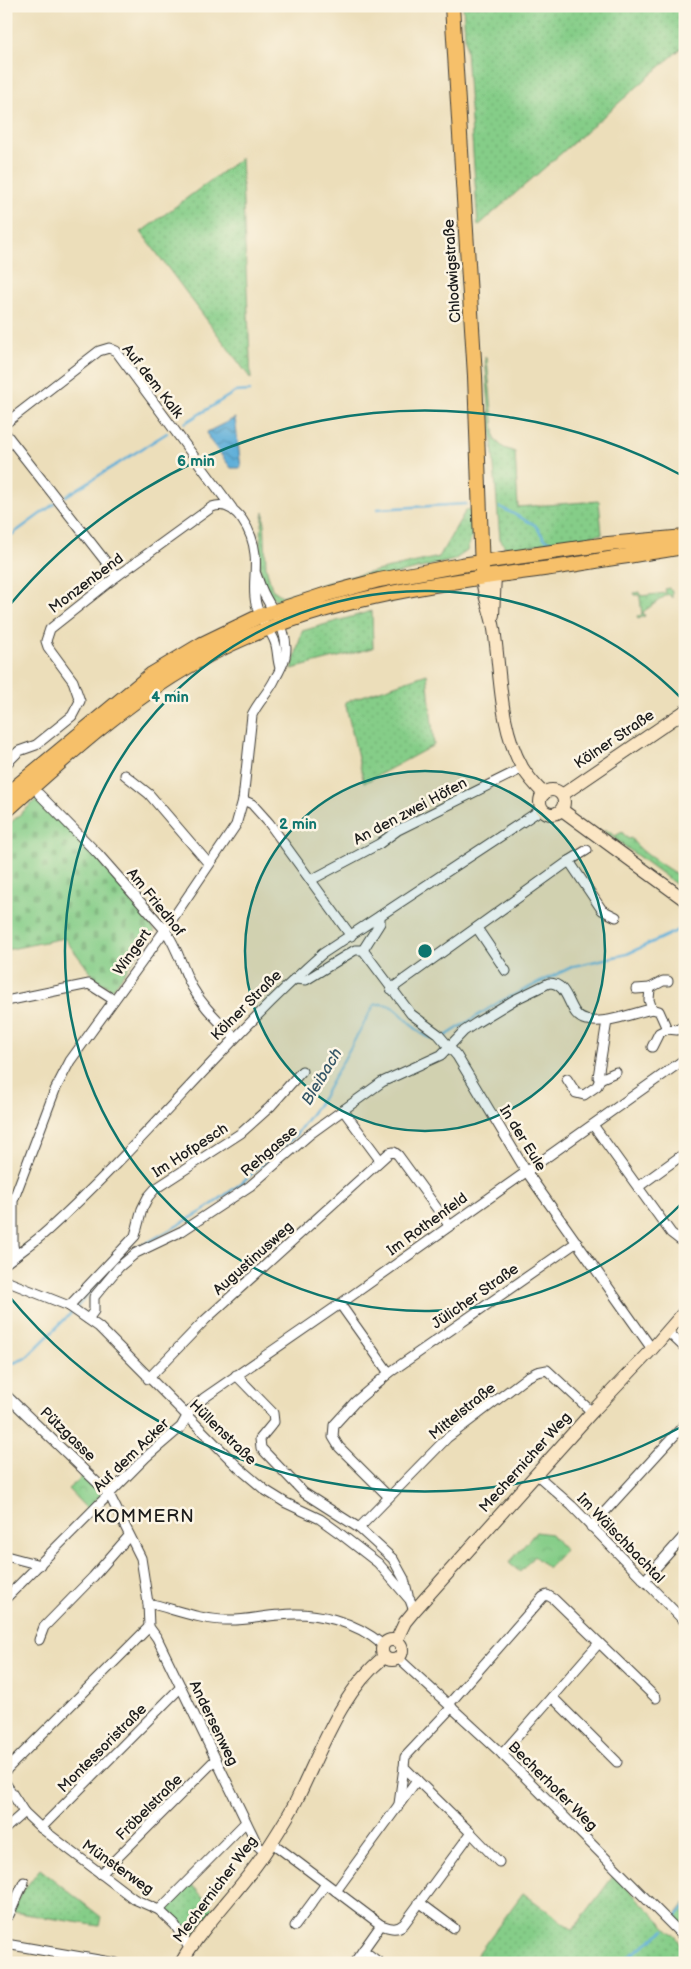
<svg xmlns="http://www.w3.org/2000/svg" width="691" height="1969" font-family="'Balsamiq Sans',sans-serif">
  <style>
    .grass { fill: url(#grass-dots); stroke: #507452 }
    .cemetery { fill: url(#cemetery-stones); stroke: #507452 }
    .park { fill: url(#park-crowns); stroke: #507452 }
    .water { fill: url(#water-waves); stroke: #3d667a }
    .lines { fill: none; stroke-linecap: round; stroke-linejoin: round }
    .stream { stroke: #5eafd9; stroke-width: 2.5 }
    .street-casing { stroke: #3b3934; stroke-width: 11 }
    .secondary-casing { stroke: #3b3934; stroke-width: 14 }
    .primary-casing { stroke: #3b3934; stroke-width: 16 }
    .street { stroke: #fff; stroke-width: 9 }
    .secondary { stroke: #fbe6c4; stroke-width: 12 }
    .primary { stroke: #f6c06b; stroke-width: 14 }
    .ring { fill: none; stroke: #0f766e; stroke-width: 2.5 }
    .labels { text-anchor: middle; stroke-width: 5; stroke-linejoin: round; paint-order: stroke }
    .street-label { font-size: 15px; fill: #1c1c1c; stroke: #fcf5e5 }
    .water-label { font-size: 16px; font-style: italic; fill: #365768; stroke: #fcf5e5 }
    .quarter-label { font-size: 18px; letter-spacing: 1px; fill: #1c1c1c; stroke: #fcf5e5 }
    .centre { fill: #0f766e; stroke: #fcf5e5; stroke-width: 2.5 }
    .ring-label { font-size: 15px; text-anchor: middle; font-weight: bold; fill: #0f766e; stroke: #fcf5e5; stroke-width: 5; stroke-linejoin: round; paint-order: stroke }
  </style>
  <defs>
    <pattern id="grass-dots" width="8" height="8" patternUnits="userSpaceOnUse" patternTransform="scale(1.25)"><rect width="8" height="8" fill="#85cd88"/><path d="M2 2h.1M6 6h.1" fill="none" stroke="#72af75" stroke-width="1.8" stroke-linecap="round"/></pattern>
    <pattern id="cemetery-stones" width="16" height="16" patternUnits="userSpaceOnUse" patternTransform="scale(1.25)"><rect width="16" height="16" fill="#85cd88"/><path d="M2 7V4a2 2 0 0 1 4 0v3zM10 15v-3a2 2 0 0 1 4 0v3z" fill="#72af75"/></pattern>
    <pattern id="park-crowns" width="20" height="18" patternUnits="userSpaceOnUse" patternTransform="scale(1.25)"><rect width="20" height="18" fill="#85cd88"/><path d="M2 6a3 3 0 1 1 6 0M12 15a3 3 0 1 1 6 0" fill="none" stroke="#72af75"/></pattern>
    <pattern id="water-waves" width="16" height="10" patternUnits="userSpaceOnUse" patternTransform="scale(1.25)"><rect width="16" height="10" fill="#5eafd9"/><path d="M0 5q4-4 8 0t8 0" fill="none" stroke="#4d8eaf"/></pattern>
  </defs>
  <rect width="100%" height="100%" fill="#fcf5e5"/>
  <filter id="ink" filterUnits="userSpaceOnUse"><feTurbulence type="fractalNoise" baseFrequency=".02" numOctaves="2"/><feDisplacementMap in="SourceGraphic" scale="10" xChannelSelector="R" yChannelSelector="G"/><feConvolveMatrix kernelMatrix="1 2 1 2 8 2 1 2 1" color-interpolation-filters="sRGB"/></filter>
  <filter id="wash" filterUnits="userSpaceOnUse"><feTurbulence type="fractalNoise" baseFrequency=".0096" numOctaves="4" result="noise"/><feDisplacementMap in="SourceGraphic" scale="20" xChannelSelector="R" yChannelSelector="G"/><feGaussianBlur stdDeviation="1.12" result="paint"/><feColorMatrix in="noise" values="0 0 0 0 0 0 0 0 0 0 0 0 0 0 0 0 0 1.4 0 .05"/><feComposite in="paint" operator="in"/></filter>
  <g filter="url(#wash)">
    <rect width="100%" height="100%" fill="#ecdeba"/>
    <g class="grass">
      <path d="M463,6h219l3,5v34l-207,181z"/>
      <path d="M241,158l10,221 -110,-147z"/>
      <path d="M485,357l2,2 8,81 9,8 11,4 3,55 81,-6 3,33 -85,14 -12,-1 -5,-8z"/>
      <path d="M472,509v27l-5,15 -13,9 -173,42c-30,-11 -21,-65 -17,-90l2,55 6,22 10,7 54,-16 103,-23 27,-47z"/>
      <path d="M669,588l3,3v7l-4,-4 -25,18 2,4 -7,3 -1,-3 5,-1 -2,-17 -1,-3h-4l-1,-2 6,-1 1,4 25,-3 -1,-4z"/>
      <path d="M372,611l1,37 -81,21 10,-38z"/>
      <path d="M427,674l7,71 -70,38 -19,-81z"/>
      <path d="M605,829l10,7 7,-4 6,7 3,-1c9,15 39,31 54,42v11l-81,-60z"/>
      <path d="M40,1869l61,48 -2,9 -86,-14 9,-20z"/>
      <path d="M614,1875l62,62 9,14 -17,12h-197l52,-70 50,37z"/>
      <path d="M191,1884l23,25 -26,32 -9,-18 -14,-14z"/>
      <path d="M685,1903v27l-12,-11z"/>
    </g>
    <path class="cemetery" d="M37,799l45,40 73,92 -43,59 -17,-12 -31,-40 -58,12v-123z"/>
    <g class="park">
      <path d="M83,1476l19,18 -15,15 -19,-20z"/>
      <path d="M536,1532l15,2 14,16 -17,18 -14,-12 -14,16 -11,-9z"/>
    </g>
    <path class="water" d="M235,418l6,50h-10l-22,-29 -2,-7z"/>
    <g class="lines">
      <g class="stream">
        <path d="M185,423l50,-31 15,-1"/>
        <path d="M66,496l101,-63"/>
        <path d="M500,507l35,18 9,13 9,5"/>
        <path d="M377,509l89,-5"/>
        <path d="M6,539l48,-35"/>
        <path d="M444,1037l55,-35 75,-36 53,-12 58,-27"/>
        <path d="M6,1366l20,-8 52,-52 38,-43 13,-10 74,-42 36,-26 56,-49 27,-37 52,-94c28,-8 37,35 65,34"/>
        <path d="M676,1917l9,-11"/>
        <path d="M620,1963l45,-33"/>
      </g>
    </g>
  </g>
  <g filter="url(#ink)">
    <g class="lines">
      <defs>
        <g id="street">
          <path d="M6,423l93,-72 10,-3 7,3 116,157"/>
          <path d="M6,434l111,142"/>
          <path d="M6,764l13,-13 17,-6 36,-29 8,-15 -7,-20 -25,-34 -2,-6 4,-12 67,-53 95,-69c25,-9 41,27 43,47 2,17 -3,33 1,50 3,14 14,25 19,38 3,8 2,17 5,26"/>
          <path d="M125,775l24,19 60,70"/>
          <path d="M39,794l59,60 67,76c13,18 17,38 27,57 11,20 27,34 43,51"/>
          <path d="M243,800l9,4 17,19 82,113"/>
          <path d="M569,861l33,49 14,7"/>
          <path d="M311,880l68,-36 19,-14 125,-62"/>
          <path d="M477,928l29,43"/>
          <path d="M363,950l17,-27v-7"/>
          <path d="M294,979l12,1 49,-30h8l48,64 27,20 19,22 69,115 126,178"/>
          <path d="M391,989l178,-128 18,-11"/>
          <path d="M636,989l14,-1"/>
          <path d="M6,1001l83,-17 25,16"/>
          <path d="M652,1009l-3,-9 1,-12 13,-7h5"/>
          <path d="M607,1021l-9,56 2,2 16,-7"/>
          <path d="M652,1047l7,-14 8,-4"/>
          <path d="M567,1079l9,14 8,2 13,-9 3,-7"/>
          <path d="M343,1110l37,50"/>
          <path d="M593,1125l78,108 9,7h5"/>
          <path d="M638,1187l47,-34"/>
          <path d="M15,1256l-2,-11v-44l42,-111 15,-29 95,-131 71,-105 7,-25 9,-85c6,-13 17,-23 23,-36 4,-7 8,-14 10,-22 5,-23 -10,-42 -20,-61 -4,-7 -6,-14 -9,-22"/>
          <path d="M6,1263c14,-11 29,-21 42,-33 96,-87 177,-190 274,-276l220,-145"/>
          <path d="M6,1281l63,25 30,21 140,141 26,22 21,13 34,16 18,13 40,31 32,37 4,11"/>
          <path d="M340,1304l49,69"/>
          <path d="M69,1306l66,-70 7,-27 6,-12 7,-8 86,-56 29,-26 32,-36"/>
          <path d="M88,1319l6,-8v-14l25,-30 17,-14 46,-22 68,-45 60,-52 72,-52 59,-27 23,-24 12,-8 38,-23 35,-17c22,0 18,33 37,37 20,5 46,-7 66,-11l7,2 8,18 10,1 8,-5"/>
          <path d="M667,1331l18,17"/>
          <path d="M236,1375l37,38 1,9 -14,17 1,9 43,45 55,35 34,31 11,20 4,16"/>
          <path d="M148,1379l57,-59 184,-167 5,-1 4,3 51,70"/>
          <path d="M6,1395l103,99 32,64 7,45 1,24 8,11 101,208 7,6"/>
          <path d="M536,1474l36,32 113,116"/>
          <path d="M389,1497l-50,-50 -6,-10 1,-12 21,-23 34,-29 188,-131"/>
          <path d="M591,1527l94,-103"/>
          <path d="M359,1528l88,-90 80,-61 10,-5 10,-2 45,42"/>
          <path d="M6,1556l34,9"/>
          <path d="M644,1581l41,-46"/>
          <path d="M6,1598l140,-141 35,-30 9,-16 14,-13 136,-94 345,-245"/>
          <path d="M148,1603c26,6 52,17 78,17 18,1 36,-4 54,-5 36,-4 75,6 103,30"/>
          <path d="M39,1640l5,-13 49,-50 36,-41"/>
          <path d="M398,1658l104,96 183,184"/>
          <path d="M552,1697l65,65"/>
          <path d="M449,1704l94,-107 4,-2 7,4 102,99"/>
          <path d="M502,1754l97,-111"/>
          <path d="M6,1770l143,-143"/>
          <path d="M6,1784l18,28 17,16 93,71 25,11 16,15 14,23"/>
          <path d="M399,1804l5,-37"/>
          <path d="M6,1828l18,-16"/>
          <path d="M41,1828l140,-141"/>
          <path d="M471,1833l28,29"/>
          <path d="M271,1842l110,83 -27,38"/>
          <path d="M101,1874l115,-115"/>
          <path d="M336,1891l81,-111 -13,-13 1,-10 47,-50"/>
          <path d="M419,1902l35,26"/>
          <path d="M159,1910l87,-88"/>
          <path d="M9,1915l15,-33"/>
          <path d="M381,1925c9,3 15,6 23,-1l67,-91 -54,-53"/>
          <path d="M295,1926l31,-42"/>
          <path d="M6,1944l110,19"/>
          <path d="M363,1950l17,13"/>
        </g>
        <g id="secondary">
          <path d="M482,577c1,18 9,34 12,52 7,46 5,97 28,138 6,10 14,19 22,27"/>
          <path d="M493,615l2,-39"/>
          <circle cx="552" cy="802" r="12"/>
          <path d="M562,795l123,-84"/>
          <path d="M562,810l123,90"/>
          <circle cx="392" cy="1650" r="10"/>
          <path d="M396,1641l9,-19 9,-11 178,-199 60,-63 33,-38"/>
          <path d="M181,1963c23,-40 58,-71 83,-109 11,-17 27,-41 35,-59 23,-47 43,-104 85,-138"/>
        </g>
        <g id="primary">
          <path d="M452,6l23,370 7,195"/>
          <path d="M6,795l146,-121 50,-30 58,-28 67,-22 52,-14 82,-15 147,-21 77,-7"/>
          <path d="M6,811c63,-57 127,-116 203,-156 108,-57 230,-72 349,-88 42,-6 84,-14 127,-20"/>
        </g>
      </defs>
      <use href="#street" class="street-casing"/>
      <use href="#secondary" class="secondary-casing"/>
      <use href="#primary" class="primary-casing"/>
      <use href="#street" class="street"/>
      <use href="#secondary" class="secondary"/>
      <use href="#primary" class="primary"/>
    </g>
  </g>
  <circle cx="425" cy="951" r="180" fill="#0f766e" fill-opacity=".12"/>
  <g class="ring">
    <circle cx="425" cy="951" r="180"/>
    <path d="M684 1201A360 360 0 1 1 684 701"/>
    <path d="M683 1426A541 541 0 0 1 8 1295M8 607A541 541 0 0 1 683 476"/>
  </g>
  <g class="labels">
    <g class="street-label">
      <text transform="translate(452 271) rotate(-94)" y="5">Chlodwigstraße</text>
      <text transform="translate(153 381) rotate(52)" y="5">Auf dem Kalk</text>
      <text transform="translate(86 583) rotate(-37)" y="5">Monzenbend</text>
      <text transform="translate(614 739) rotate(-34)" y="5">Kölner Straße</text>
      <text transform="translate(410 811) rotate(-28)" y="5">An den zwei Höfen</text>
      <text transform="translate(156 902) rotate(51)" y="5">Am Friedhof</text>
      <text transform="translate(132 952) rotate(-54)" y="5">Wingert</text>
      <text transform="translate(246 1005) rotate(-45)" y="5">Kölner Straße</text>
      <text transform="translate(523 1138) rotate(58)" y="5">In der Eule</text>
      <text transform="translate(190 1150) rotate(-33)" y="5">Im Hofpesch</text>
      <text transform="translate(269 1151) rotate(-41)" y="5">Rehgasse</text>
      <text transform="translate(427 1224) rotate(-36)" y="5">Im Rothenfeld</text>
      <text transform="translate(253 1258) rotate(-42)" y="5">Augustinusweg</text>
      <text transform="translate(475 1296) rotate(-35)" y="5">Jülicher Straße</text>
      <text transform="translate(462 1411) rotate(-39)" y="5">Mittelstraße</text>
      <text transform="translate(223 1432) rotate(44)" y="5">Hüllenstraße</text>
      <text transform="translate(68 1434) rotate(44)" y="5">Pützgasse</text>
      <text transform="translate(131 1455) rotate(-44)" y="5">Auf dem Acker</text>
      <text transform="translate(525 1462) rotate(-48)" y="5">Mechernicher Weg</text>
      <text transform="translate(621 1538) rotate(46)" y="5">Im Wälschbachtal</text>
      <text transform="translate(214 1723) rotate(64)" y="5">Andersenweg</text>
      <text transform="translate(102 1748) rotate(-45)" y="5">Montessoristraße</text>
      <text transform="translate(553 1786) rotate(45)" y="5">Becherhofer Weg</text>
      <text transform="translate(149 1807) rotate(-45)" y="5">Fröbelstraße</text>
      <text transform="translate(118 1867) rotate(35)" y="5">Münsterweg</text>
      <text transform="translate(215 1889) rotate(-53)" y="5">Mechernicher Weg</text>
    </g>
    <g class="water-label">
      <text transform="translate(321 1076) rotate(-59)" y="6">Bleibach</text>
    </g>
    <g class="quarter-label">
      <text x="144" y="1522">KOMMERN</text>
    </g>
  </g>
  <circle cx="425" cy="951" r="8" class="centre"/>
  <g class="ring-label">
    <text x="196" y="466">6 min</text>
    <text x="170" y="702">4 min</text>
    <text x="298" y="829">2 min</text>
  </g>
  <rect width="691" height="1969" fill="none" stroke="#fcf5e5" stroke-width="25"/>
</svg>
